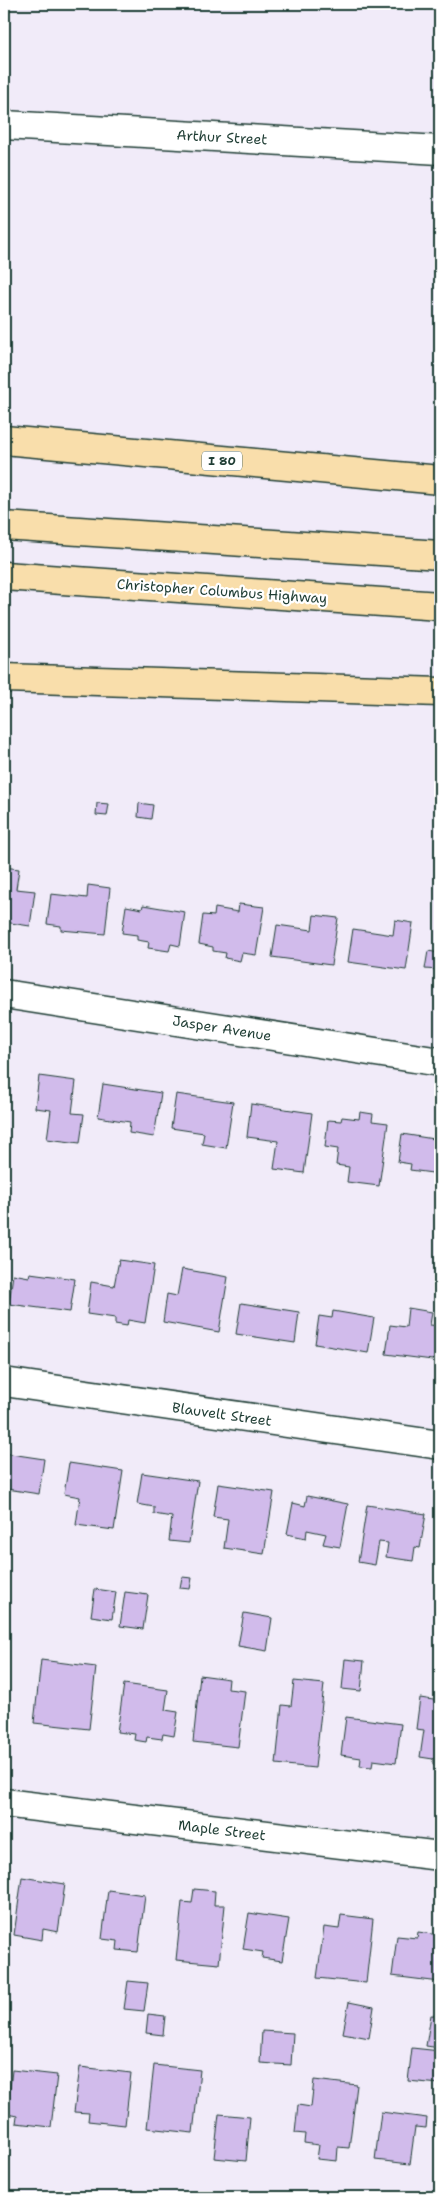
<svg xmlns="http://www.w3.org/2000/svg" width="444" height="2201" font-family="'Shantell Sans',sans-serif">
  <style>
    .building { fill: #d1bbeb; stroke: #1f3d34 }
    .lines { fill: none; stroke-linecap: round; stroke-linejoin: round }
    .minor-casing { stroke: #1f3d34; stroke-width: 31 }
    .highway-casing { stroke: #1f3d34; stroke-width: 31 }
    .minor { stroke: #fff; stroke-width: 28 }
    .highway { stroke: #f9deab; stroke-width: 28 }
    .labels { text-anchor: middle; stroke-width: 4.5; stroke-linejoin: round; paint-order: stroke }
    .shield { fill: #fff; stroke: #627771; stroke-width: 1 }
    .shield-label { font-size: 12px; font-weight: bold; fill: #1f3d34 }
    .street-label { font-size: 14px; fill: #1f3d34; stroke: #fff }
  </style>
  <rect width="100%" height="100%" fill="#f1ebf9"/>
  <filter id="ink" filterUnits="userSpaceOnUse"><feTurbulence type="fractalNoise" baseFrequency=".02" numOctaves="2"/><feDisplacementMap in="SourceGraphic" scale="10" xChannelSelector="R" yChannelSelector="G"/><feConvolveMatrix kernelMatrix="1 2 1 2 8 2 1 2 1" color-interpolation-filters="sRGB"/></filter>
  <g filter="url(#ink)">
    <g class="building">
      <path d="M97,803l12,1 -2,12 -11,-1z"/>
      <path d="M139,803l14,2 -2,14 -13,-2z"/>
      <path d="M4,867l15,2 -3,20 19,2 -5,35 -26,-4z"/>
      <path d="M88,885l22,3 -5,46 -44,-4v-4l-14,-2 4,-30 36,4z"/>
      <path d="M239,904l25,3 -8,48 -14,-2 -2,8 -15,-3 1,-5 -13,-2v-4l-14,-3 4,-29 11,1 1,-8 23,4z"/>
      <path d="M143,905l42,7 -5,34 -9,-2 -2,7 -21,-3 1,-6 -12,-2v-5l-15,-2 4,-27 16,3z"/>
      <path d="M314,915l24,3 -7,47 -59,-8 5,-32 35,5z"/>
      <path d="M395,920l18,3 -7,47 -58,-8 5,-33 40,6z"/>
      <path d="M428,951l12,2v23h-3l1,-6 -13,-1z"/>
      <path d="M4,1071l6,1 -5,32h-1z"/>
      <path d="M39,1076l37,5 -4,32 12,1 -4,29 -33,-4 4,-29 -16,-2z"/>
      <path d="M103,1084l58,9 -7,44 -25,-4 1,-11 -32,-5z"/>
      <path d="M176,1094l57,8 -7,46 -24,-4 2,-11 -33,-5z"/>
      <path d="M251,1104l61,9 -8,60 -30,-4 4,-28 -31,-4z"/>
      <path d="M360,1112l13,2 -1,7 16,2 -9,63 -32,-4 2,-15 -13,-2 2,-16 -13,-2 3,-27 13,1 1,-4 17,2z"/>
      <path d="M402,1134l38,6v34l-30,-4 1,-6 -13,-2z"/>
      <path d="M119,1260l35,5 -9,58 -17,-3 -1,6 -12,-2v-6l-28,-4 4,-32 23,4z"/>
      <path d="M182,1269l46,8 -9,55 -56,-10 4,-28 10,2z"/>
      <path d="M30,1273l45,6 -5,33 -61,-8 4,-30 16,3z"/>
      <path d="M241,1303l58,9 -4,31 -59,-9z"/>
      <path d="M408,1308l24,4 -2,13 10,1v35l-54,-7 4,-29 16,2z"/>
      <path d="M333,1311l41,7 -6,35 -53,-9 4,-28 13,2z"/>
      <path d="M4,1453l40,6 -5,35 -32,-5 1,-4 -4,-1z"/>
      <path d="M69,1463l54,8 -9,59 -38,-5 4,-28 -16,-3z"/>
      <path d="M142,1473l56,8 -9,62 -20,-2 3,-24 -18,-3v-7l-17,-3z"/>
      <path d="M218,1484l56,8 -10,62 -40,-6 4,-29 -15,-2z"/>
      <path d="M307,1496l41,8 -8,43 -17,-3 3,-10 -19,-4 -1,8 -19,-4 6,-31 12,3z"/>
      <path d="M367,1505l59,9 -6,34 -5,-1 -2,14 -27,-4 2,-14 -9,-1 -4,23 -17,-3z"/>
      <path d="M182,1577l10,1 -2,11 -10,-1z"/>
      <path d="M95,1589l21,3 -4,27 -21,-3z"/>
      <path d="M125,1592l23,3 -5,34 -23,-3z"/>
      <path d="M244,1613l28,5 -5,33 -29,-5z"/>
      <path d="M345,1659l19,2 -3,30 -19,-2z"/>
      <path d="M41,1660l55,7 -7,62 -55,-6z"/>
      <path d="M200,1675l29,4 -1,10 17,2 -7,56 -45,-5z"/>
      <path d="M294,1681l30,3 -9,84 -39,-4 6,-59 9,1z"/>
      <path d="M124,1684l44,6 -3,20 13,2 -4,24 -11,-2 -1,5 -15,-2 -1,5 -12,-2 1,-6 -18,-2z"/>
      <path d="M420,1698l20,3v65l-7,-1v-6l-13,-2 4,-27 -8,-1z"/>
      <path d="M346,1717l55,7 -5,39 -23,-3 -1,7 -12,-1 1,-8 -20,-3z"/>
      <path d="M22,1877l43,7 -7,48 -15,-3 -1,11 -28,-5z"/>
      <path d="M194,1889l21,2 -1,14h11l-6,59 -43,-4 6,-58 10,1z"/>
      <path d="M108,1890l37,5 -7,57 -21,-2 1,-9 -16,-2z"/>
      <path d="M249,1913l40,6 -7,42 -20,-3 1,-6 -20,-3z"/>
      <path d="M341,1915l32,4 -7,64 -49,-5 7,-51 15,2z"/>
      <path d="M418,1932l22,3v47l-48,-6 5,-40 20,2z"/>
      <path d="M128,1981l20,2 -4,28 -20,-2z"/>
      <path d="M349,2002l25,5 -5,31 -26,-5z"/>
      <path d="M148,2014l17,2 -2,19 -17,-2z"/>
      <path d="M431,2015l9,1v32l-14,-2z"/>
      <path d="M262,2031l31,2 -2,32 -31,-2z"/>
      <path d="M412,2048l28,3v33l-32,-3z"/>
      <path d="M154,2065l46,5 -7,63 -46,-5z"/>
      <path d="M80,2067l51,6 -6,52 -37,-4 1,-8 -15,-1z"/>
      <path d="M12,2070l45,5 -6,52 -35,-4 1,-7 -10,-2z"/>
      <path d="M314,2080l43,5 -8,63 -11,-1 -1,14 -20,-2 2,-14 -15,-2 1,-9 -10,-1 3,-28 13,2z"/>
      <path d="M381,2112l46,6 -1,10 -11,-1 -5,37 -35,-4z"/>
      <path d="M219,2114l31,3 -4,44 -32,-3z"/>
    </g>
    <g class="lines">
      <defs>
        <g id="minor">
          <path d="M4,125l436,25"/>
          <path d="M4,994l436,68"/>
          <path d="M4,1382l436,63"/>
          <path d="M4,1803l436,53"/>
        </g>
        <g id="highway">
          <path d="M4,440l436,40"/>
          <path d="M4,526l436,29"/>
          <path d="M4,576l436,30"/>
          <path d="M4,678l436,14"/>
        </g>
      </defs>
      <use href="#minor" class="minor-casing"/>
      <use href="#highway" class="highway-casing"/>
      <use href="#minor" class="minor"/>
      <use href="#highway" class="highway"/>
    </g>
  </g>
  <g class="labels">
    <rect class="shield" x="202" y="451.5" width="40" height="19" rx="4"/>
    <g class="shield-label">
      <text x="222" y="465">I 80</text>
    </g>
    <g class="street-label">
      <text transform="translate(222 137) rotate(3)" y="5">Arthur Street</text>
      <text transform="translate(222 591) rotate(4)" y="5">Christopher Columbus Highway</text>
      <text transform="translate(222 1028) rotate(9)" y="5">Jasper Avenue</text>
      <text transform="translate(222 1414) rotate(8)" y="5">Blauvelt Street</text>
      <text transform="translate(222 1830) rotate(7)" y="5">Maple Street</text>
    </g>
  </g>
  <rect width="444" height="2201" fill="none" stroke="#fff" stroke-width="20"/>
  <rect x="10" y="10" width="424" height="2181" fill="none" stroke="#1f3d34" stroke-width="2" filter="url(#ink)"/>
</svg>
